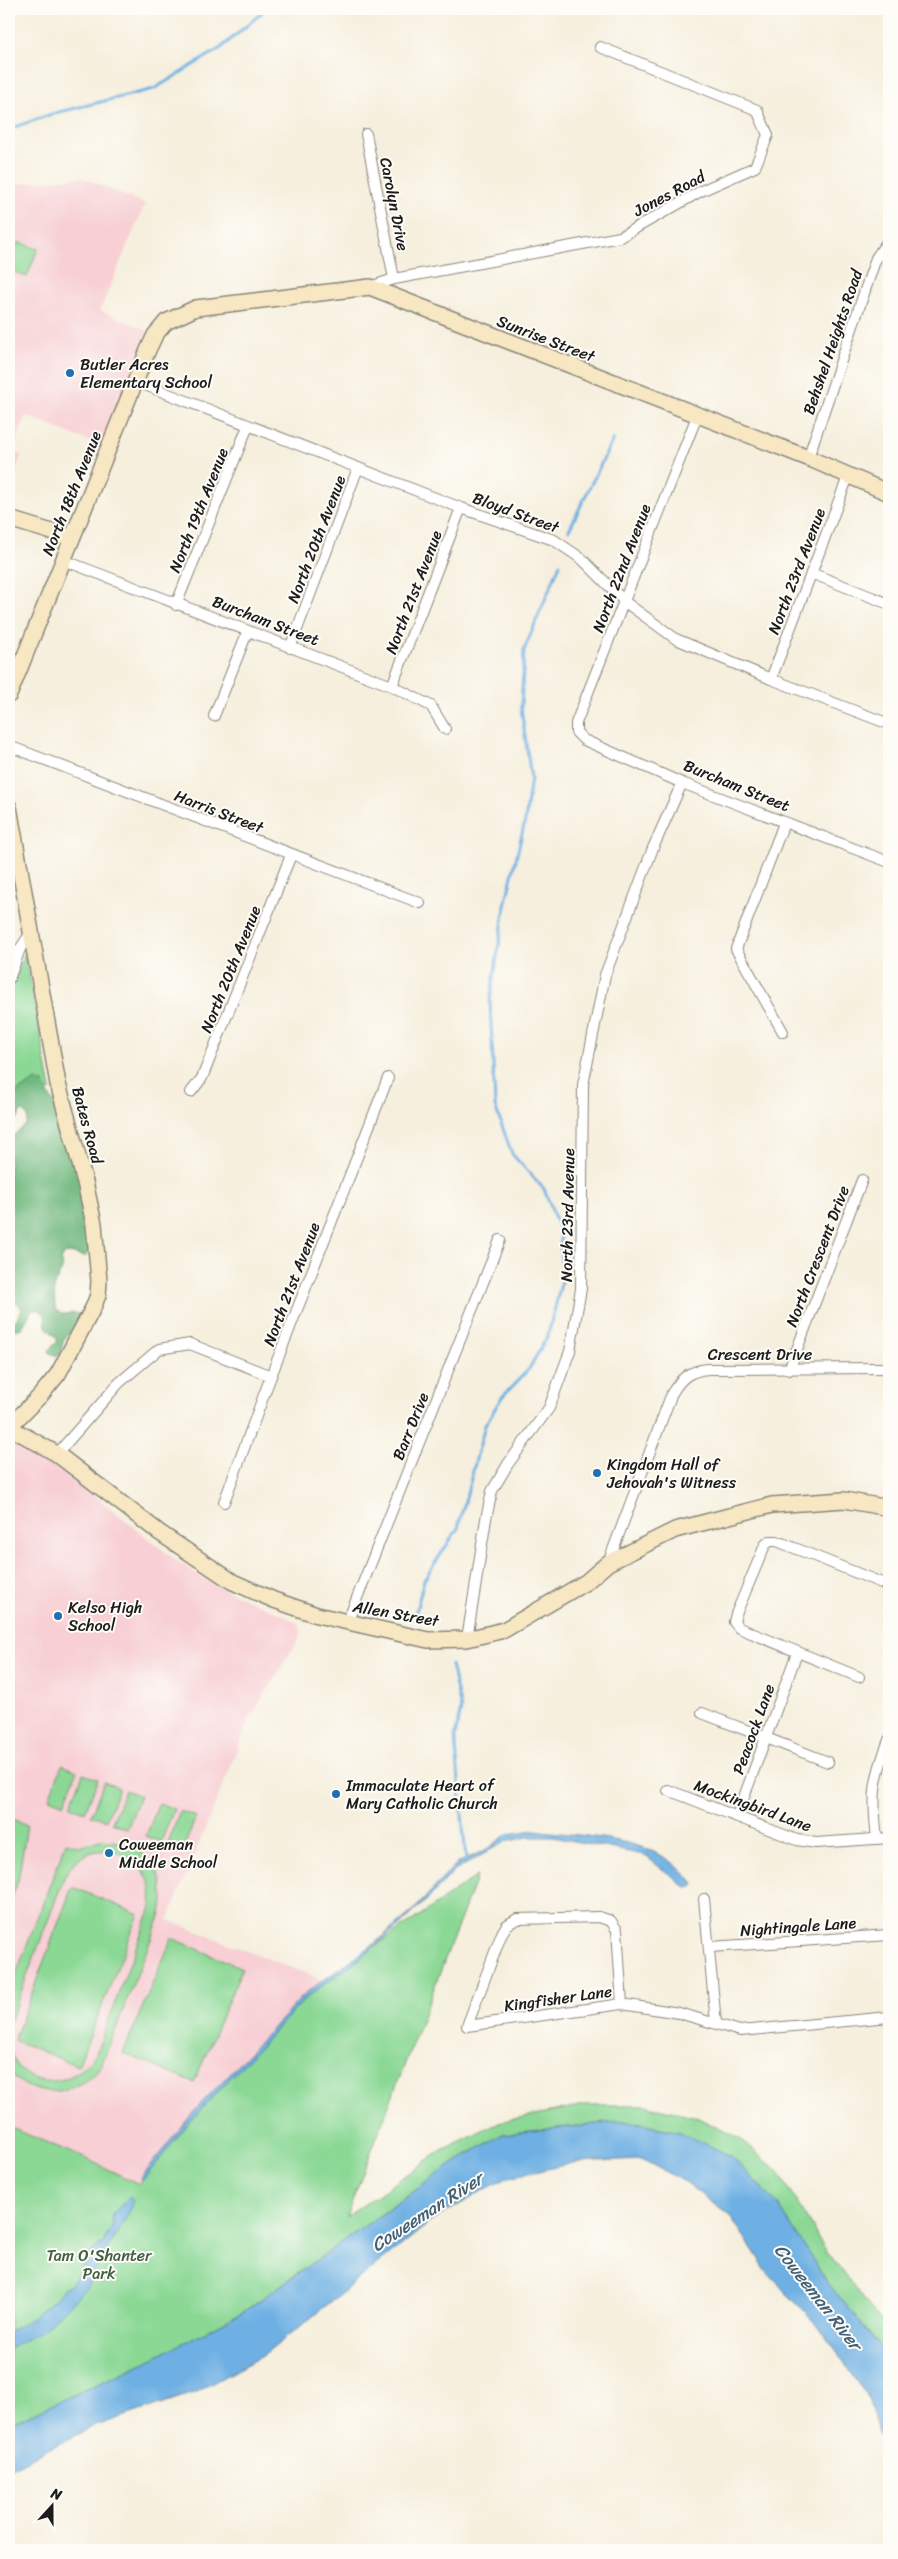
<svg xmlns="http://www.w3.org/2000/svg" width="898" height="2559" font-family="Sriracha,sans-serif">
  <style>
    .built { fill: #f7cfd4 }
    .green { fill: #8bd895; stroke: #547a58 }
    .forest { fill: #70b87e; stroke: #466a4d }
    .water { fill: #6eb0e3; stroke: #456680 }
    .lines { fill: none; stroke-linecap: round; stroke-linejoin: round }
    .stream { stroke: #6eb0e3; stroke-width: 3 }
    .street-casing { stroke: #89867c; stroke-width: 12 }
    .secondary-casing { stroke: #89867c; stroke-width: 18 }
    .street { stroke: #fff; stroke-width: 10 }
    .secondary { stroke: #f7e8c3; stroke-width: 15 }
    .poi-dot { fill: #1f6fb2; stroke: #fdfcf7; stroke-width: 2 }
    .labels { text-anchor: middle; stroke-width: 4; stroke-linejoin: round; paint-order: stroke }
    .street-label { font-size: 16px; fill: #1c1c1c; stroke: #fdfcf7 }
    .poi-label { font-size: 16px; fill: #1c1c1c; stroke: #fdfcf7; text-anchor: start }
    .park-label { font-size: 16px; fill: #435e46; stroke: #fdfcf7 }
    .water-label { font-size: 18px; font-style: italic; fill: #415f76; stroke: #fdfcf7 }
  </style>
  <rect width="100%" height="100%" fill="#fdfcf7"/>
  <filter id="ink" filterUnits="userSpaceOnUse"><feTurbulence type="fractalNoise" baseFrequency=".02" numOctaves="2"/><feDisplacementMap in="SourceGraphic" scale="10" xChannelSelector="R" yChannelSelector="G"/><feConvolveMatrix kernelMatrix="1 2 1 2 8 2 1 2 1" color-interpolation-filters="sRGB"/></filter>
  <filter id="wash" filterUnits="userSpaceOnUse"><feTurbulence type="fractalNoise" baseFrequency=".0096" numOctaves="4" result="noise"/><feDisplacementMap in="SourceGraphic" scale="20" xChannelSelector="R" yChannelSelector="G"/><feGaussianBlur stdDeviation="1.12" result="paint"/><feColorMatrix in="noise" values="0 0 0 0 0 0 0 0 0 0 0 0 0 0 0 0 0 1.4 0 .05"/><feComposite in="paint" operator="in"/></filter>
  <g filter="url(#wash)">
    <rect width="100%" height="100%" fill="#f6efdd"/>
    <g class="built">
      <path d="M81,177l64,27 -45,106 48,21 -45,116 -77,-31 -14,35 9,5 -12,34v-305z"/>
      <path d="M9,1439l62,38 103,82 40,26 69,30 14,8 4,8 -2,8 -49,79 -82,202 157,61 -162,172 -25,31 -56,-27 -73,-30z"/>
    </g>
    <g class="green">
      <path d="M18,242l20,7 -11,28 -18,-7z"/>
      <path d="M25,953l26,137 -42,7v-104z"/>
      <path d="M62,1765l15,6 -13,33 -15,-6z"/>
      <path d="M83,1774l15,5 -13,33 -15,-6z"/>
      <path d="M104,1782l15,6 -13,32 -15,-5z"/>
      <path d="M125,1790l15,6 -13,33 -15,-6z"/>
      <path d="M159,1803l15,6 -13,33 -15,-6z"/>
      <path d="M180,1811l16,6 -13,33 -15,-6z"/>
      <path d="M9,1818l18,7 -9,56 -9,25z"/>
      <path d="M100,1840c43,0 71,31 61,74l-60,152c-23,29 -67,37 -92,5v-24c12,46 64,43 87,6l54,-143c13,-56 -62,-84 -86,-32l-55,146v-31l57,-151 13,4z"/>
      <path d="M477,1876l-131,341 96,-67 57,-28 86,-17h59l50,11 46,23 38,32 45,75 52,68 14,14v28l-63,-75 -24,-37 -122,-112 -56,-11 -121,13 -46,27 -214,151 -95,49 -139,63v-297l73,30 57,27 47,-61 113,-120 26,-22z"/>
      <path d="M72,1887l67,27 -61,152 -64,-26z"/>
      <path d="M172,1938l70,30 -48,115 -71,-30z"/>
    </g>
    <path class="forest" d="M36,1080l8,4 7,15 14,14 21,81 3,56 -3,6c-8,1 -15,-5 -22,-2l-3,7 1,9 -8,15 1,24 7,5 15,-1 5,6 -5,11 -13,9 -4,16 -3,1 -7,-3 -1,-3 8,-8v-4l-11,-11 -1,-12 -6,-5h-7l-10,18 -13,3v-8l7,-3 6,-10 -3,-6 -10,-4v-161l17,-14 2,-8 -4,-6 -4,1 -2,7 -9,-2v-20z"/>
    <g class="water">
      <path d="M535,1830c53,8 123,5 159,53l-2,4 -5,1 -43,-33 -91,-18h-25l-24,5 -51,30 -20,22 -33,31 -38,32 -55,40 -115,122 -49,61 -2,-1 3,-6 53,-65 110,-116 68,-49 39,-33 42,-46 31,-15 20,-15z"/>
      <path d="M624,2121l56,11 51,24 47,49 48,76 63,75v110l-22,-71 -52,-73 -43,-43 -41,-62 -48,-36 -42,-22 -64,3 -73,17 -71,41 -166,133 -71,39 -106,36 -81,41v-45l139,-63 95,-49 214,-151 46,-27z"/>
      <path d="M130,2197l3,3 -1,7 -46,81 -43,42 -34,19v-18l14,-7 32,-25 8,-10 8,-4 21,-34 12,-8 2,-9 5,-4 2,-17z"/>
    </g>
    <g class="lines">
      <g class="stream">
        <path d="M9,129l46,-16 99,-24 67,-41 45,-39"/>
        <path d="M569,530l44,-91"/>
        <path d="M414,1619l10,-39 34,-52 27,-103 17,-28 27,-28 19,-34 14,-55 -2,-49 -16,-42 -32,-35 -17,-48 -5,-105 16,-100 19,-80 6,-43 -10,-70 3,-58 36,-86"/>
        <path d="M451,1665l10,44 -6,28 11,122"/>
      </g>
    </g>
  </g>
  <g filter="url(#ink)">
    <g class="lines">
      <defs>
        <g id="street">
          <path d="M366,134l28,145"/>
          <path d="M370,287l24,-8 226,-42 81,-46 54,-24 13,-32 -11,-25 -157,-63"/>
          <path d="M135,381l326,127 93,32 28,19 43,43 51,37 95,40 118,45"/>
          <path d="M697,416l-121,307v9l8,8 98,43 207,79"/>
          <path d="M808,458l68,-200 13,-19"/>
          <path d="M63,560l329,126 39,20 14,23"/>
          <path d="M811,573l78,31"/>
          <path d="M176,605l72,-179"/>
          <path d="M290,648l68,-180"/>
          <path d="M771,679l78,-205"/>
          <path d="M392,686l69,-178"/>
          <path d="M214,716l33,-83"/>
          <path d="M9,746l411,157"/>
          <path d="M9,979l11,-30 10,-15"/>
          <path d="M783,1032l-47,-83 48,-126"/>
          <path d="M191,1092l11,-14 89,-223"/>
          <path d="M789,1370l73,-190"/>
          <path d="M57,1454l62,-71 40,-34 31,-5 81,32"/>
          <path d="M224,1502l47,-126 117,-298"/>
          <path d="M608,1563l64,-170c10,-16 17,-22 36,-24l181,-1"/>
          <path d="M347,1623l153,-383"/>
          <path d="M467,1639l19,-120 6,-28 16,-27 41,-56 21,-57 11,-62 2,-204 22,-110 48,-127 29,-65"/>
          <path d="M859,1677l-120,-49 -5,-6 2,-8 29,-69 5,-4h7l112,45"/>
          <path d="M702,1713l126,49"/>
          <path d="M668,1790l129,50 19,3 73,-5"/>
          <path d="M737,1816l60,-163"/>
          <path d="M877,1839c-5,-43 -4,-58 12,-99"/>
          <path d="M704,1899l12,124"/>
          <path d="M710,1947l179,-12"/>
          <path d="M622,2004l-5,-74 -6,-9 -12,-4 -82,2 -10,6 -5,8 -35,93 155,-22 57,9 61,18 149,-14"/>
        </g>
        <g id="secondary">
          <path d="M9,519l63,19"/>
          <path d="M9,695l139,-345 7,-15 11,-13 30,-14 174,-21 438,171 81,35"/>
          <path d="M9,807l49,277 27,98 9,42 5,57 -1,14 -5,13 -35,66 -18,22 -31,31"/>
          <path d="M9,1427l48,27 103,79 73,49 41,18 43,15 111,25 39,-1 37,-9 82,-48 22,-19 67,-33 97,-25 72,-5 45,8"/>
        </g>
      </defs>
      <use href="#street" class="street-casing"/>
      <use href="#secondary" class="secondary-casing"/>
      <use href="#street" class="street"/>
      <use href="#secondary" class="secondary"/>
    </g>
  </g>
  <g class="poi-dot">
    <circle cx="70" cy="373" r="5"/>
    <circle cx="597" cy="1473" r="5"/>
    <circle cx="58" cy="1616" r="5"/>
    <circle cx="336" cy="1794" r="5"/>
    <circle cx="109" cy="1853" r="5"/>
  </g>
  <g class="labels">
    <g class="street-label">
      <text transform="translate(669 193) rotate(-28)" y="6">Jones Road</text>
      <text transform="translate(395 204) rotate(79)" y="6">Carolyn Drive</text>
      <text transform="translate(546 338) rotate(21)" y="6">Sunrise Street</text>
      <text transform="translate(832 342) rotate(-71)" y="6">Behshel Heights Road</text>
      <text transform="translate(71 493) rotate(-68)" y="6">North 18th Avenue</text>
      <text transform="translate(198 510) rotate(-68)" y="6">North 19th Avenue</text>
      <text transform="translate(516 512) rotate(20)" y="6">Bloyd Street</text>
      <text transform="translate(316 539) rotate(-69)" y="6">North 20th Avenue</text>
      <text transform="translate(621 568) rotate(-69)" y="6">North 22nd Avenue</text>
      <text transform="translate(796 571) rotate(-69)" y="6">North 23rd Avenue</text>
      <text transform="translate(413 592) rotate(-69)" y="6">North 21st Avenue</text>
      <text transform="translate(266 620) rotate(21)" y="6">Burcham Street</text>
      <text transform="translate(737 785) rotate(22)" y="6">Burcham Street</text>
      <text transform="translate(219 811) rotate(21)" y="6">Harris Street</text>
      <text transform="translate(230 969) rotate(-68)" y="6">North 20th Avenue</text>
      <text transform="translate(88 1125) rotate(75)" y="6">Bates Road</text>
      <text transform="translate(567 1215) rotate(-89)" y="6">North 23rd Avenue</text>
      <text transform="translate(817 1256) rotate(-69)" y="6">North Crescent Drive</text>
      <text transform="translate(291 1284) rotate(-69)" y="6">North 21st Avenue</text>
      <text x="760" y="1360">Crescent Drive</text>
      <text transform="translate(410 1426) rotate(-68)" y="6">Barr Drive</text>
      <text transform="translate(396 1613) rotate(10)" y="6">Allen Street</text>
      <text transform="translate(753 1729) rotate(-70)" y="6">Peacock Lane</text>
      <text transform="translate(753 1805) rotate(20)" y="6">Mockingbird Lane</text>
      <text transform="translate(798 1926) rotate(-4)" y="6">Nightingale Lane</text>
      <text transform="translate(558 1998) rotate(-8)" y="6">Kingfisher Lane</text>
    </g>
    <g class="poi-label">
      <text x="80" y="370">Butler Acres<tspan x="80" dy="18">Elementary School</tspan></text>
      <text x="607" y="1470">Kingdom Hall of<tspan x="607" dy="18">Jehovah's Witness</tspan></text>
      <text x="68" y="1613">Kelso High<tspan x="68" dy="18">School</tspan></text>
      <text x="346" y="1791">Immaculate Heart of<tspan x="346" dy="18">Mary Catholic Church</tspan></text>
      <text x="119" y="1850">Coweeman<tspan x="119" dy="18">Middle School</tspan></text>
    </g>
    <g class="park-label">
      <text x="99" y="2261">Tam O'Shanter<tspan x="99" dy="18">Park</tspan></text>
    </g>
    <g class="water-label">
      <text transform="translate(427 2212) rotate(-33)" y="6">Coweeman River</text>
      <text transform="translate(818 2297) rotate(52)" y="6">Coweeman River</text>
    </g>
  </g>
  <rect width="898" height="2559" fill="none" stroke="#fdfcf7" stroke-width="30"/>
  <g transform="translate(52 2506) rotate(21)" stroke="#fdfcf7" stroke-width="4" paint-order="stroke">
  <path d="M0-4L9 19L0 12L-9 19Z" fill="#1c1c1c"/>
  <text y="-8" font-size="14" font-weight="bold" text-anchor="middle" fill="#1c1c1c">N</text>
  </g>
</svg>
